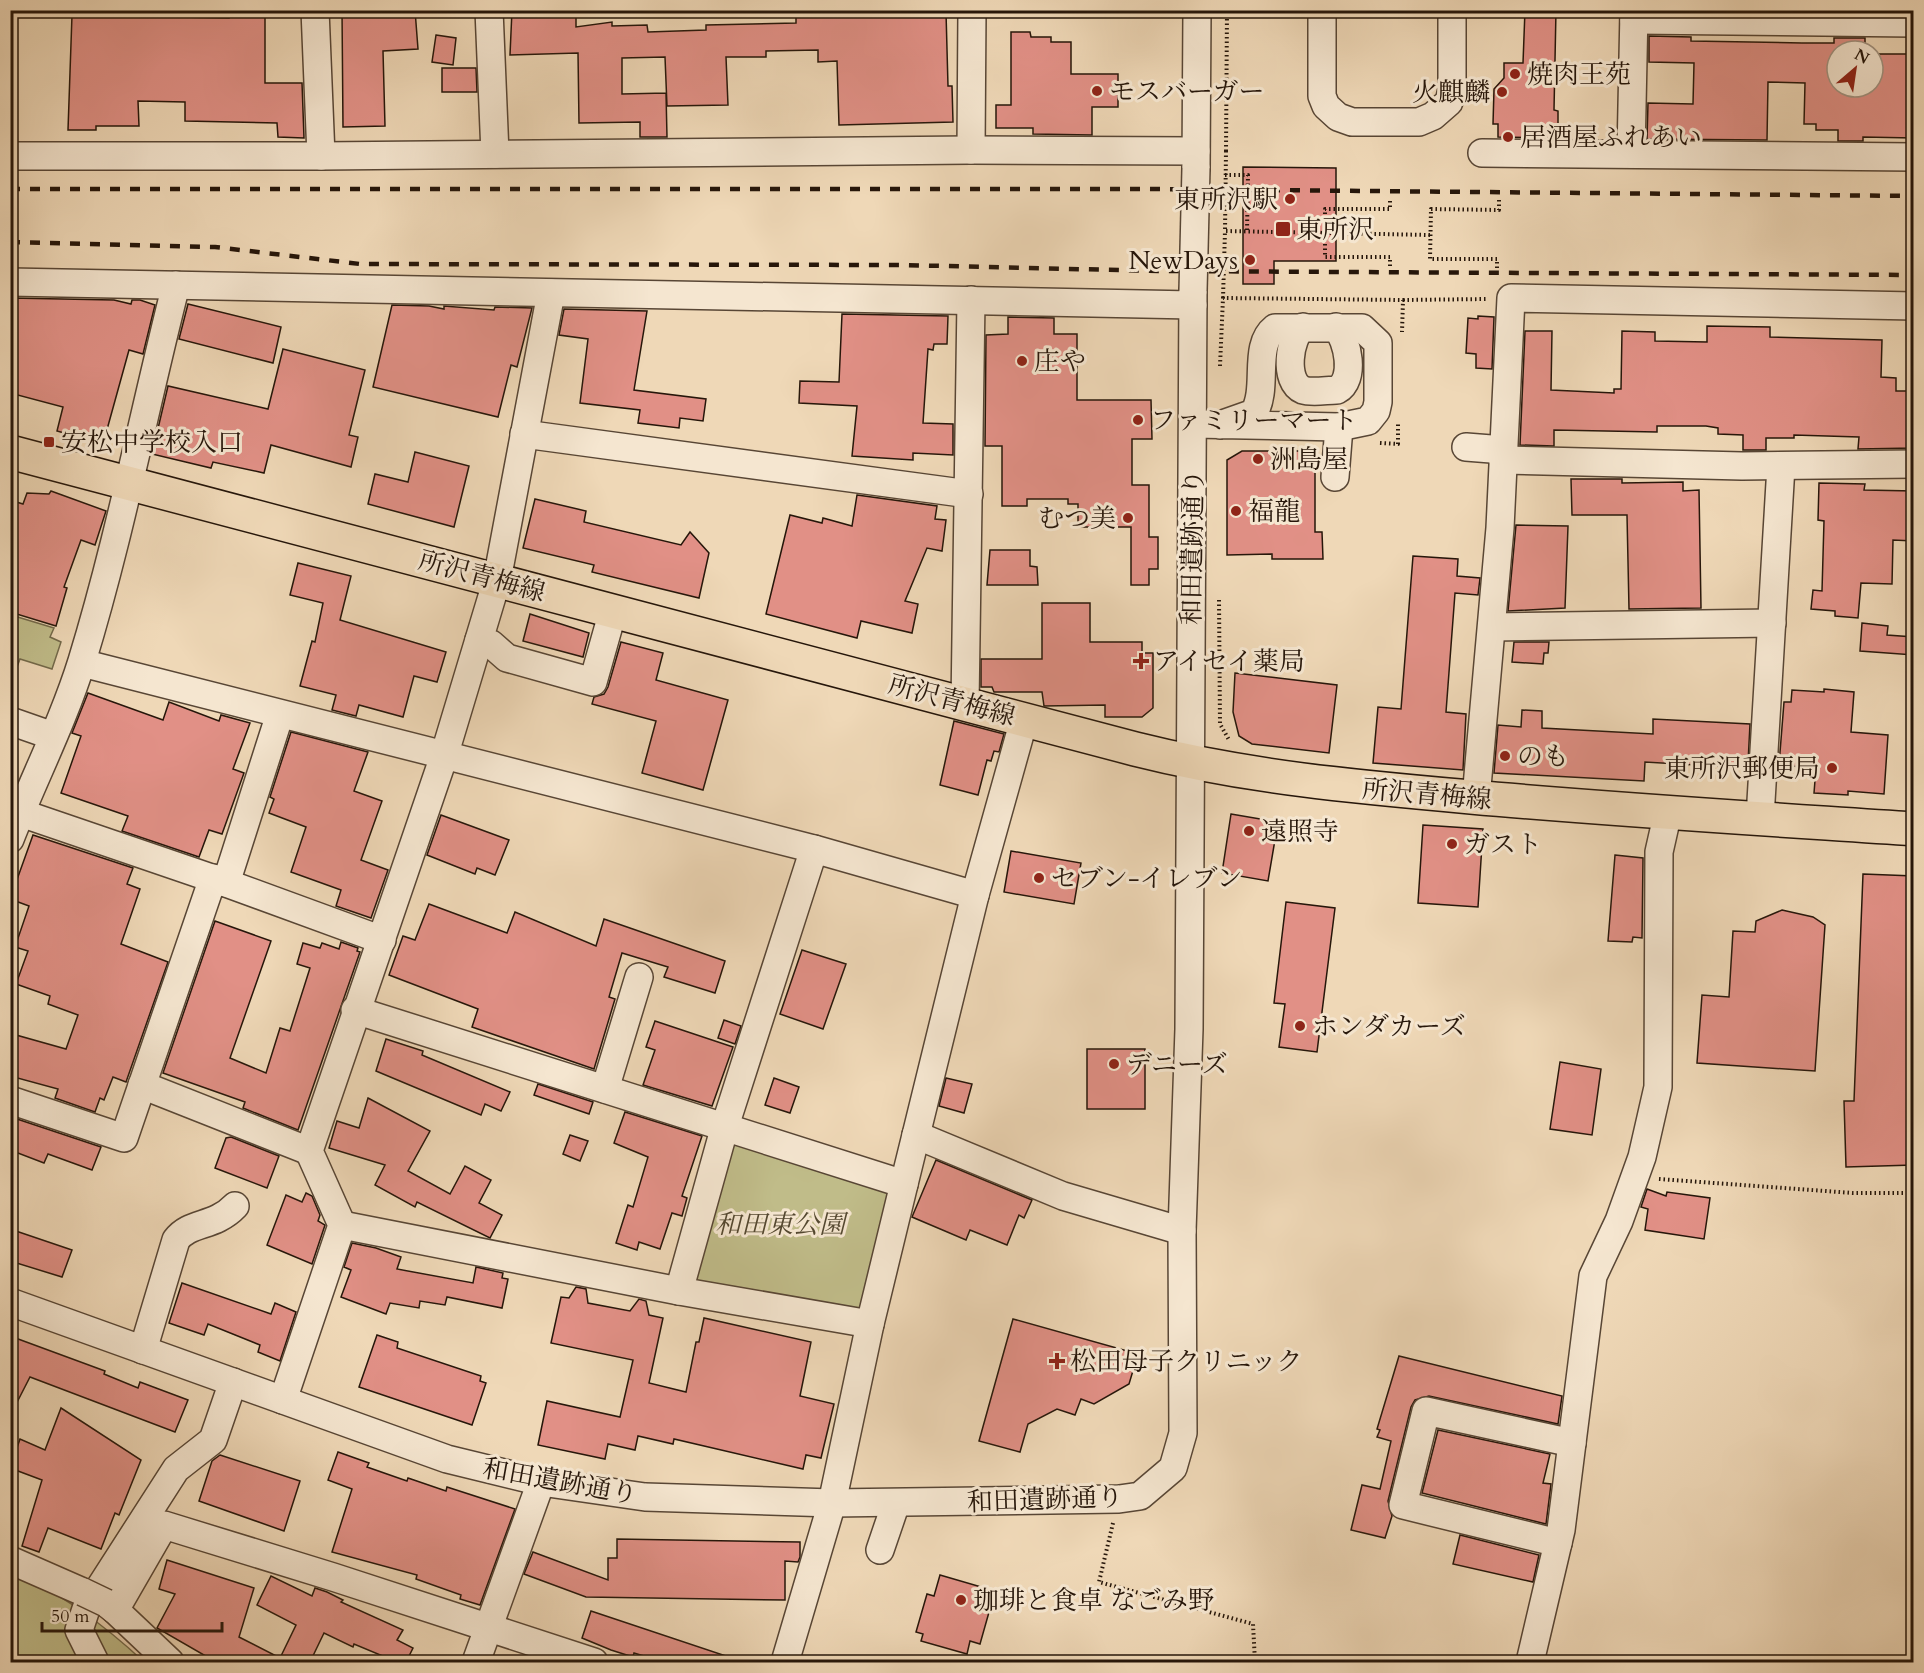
<svg xmlns="http://www.w3.org/2000/svg" width="1924" height="1673" font-family="Cardo,'Noto Serif JP',serif">
  <style>
    .green { fill: #c0bc89; stroke: #73694a; stroke-width: 1.5 }
    .building { fill: #e19086; stroke: #26160a; stroke-width: 1.5 }
    .lines { fill: none; stroke-linecap: round; stroke-linejoin: round }
    .minor-casing { stroke: #584635; stroke-width: 30 }
    .major-casing { stroke: #26160a; stroke-width: 36 }
    .path { stroke: #26160a; stroke-width: 4; stroke-dasharray: 1.5 3; stroke-linecap: butt }
    .minor { stroke: #f5e6d0; stroke-width: 27 }
    .major { stroke: #efd8b7; stroke-width: 33 }
    .rail { stroke: #26160a; stroke-width: 4.5; stroke-dasharray: 10 10; stroke-linecap: butt }
    .minor-bridge-casing { stroke: #584635; stroke-width: 30; stroke-linecap: butt }
    .path-bridge { stroke: #26160a; stroke-width: 4; stroke-dasharray: 1.5 3; stroke-linecap: butt }
    .minor-bridge { stroke: #f5e6d0; stroke-width: 27 }
    .poi-dot { fill: #8f2418; stroke: #f5e6d0; stroke-width: 2 }
    .labels { text-anchor: middle; stroke-width: 6; stroke-linejoin: round; paint-order: stroke }
    .poi-label { font-size: 26px; fill: #26160a; stroke: #f5e6d0; text-anchor: start }
    .street-label { font-size: 26px; fill: #26160a; stroke: #f5e6d0 }
    .park-label { font-size: 26px; font-style: italic; fill: #544830; stroke: #f5e6d0 }
  </style>
  <rect width="100%" height="100%" fill="#efd8b7"/>
  <filter id="stains"><feTurbulence type="fractalNoise" baseFrequency=".00333" numOctaves="4"/><feColorMatrix values="0 0 0 0 .2 0 0 0 0 .09 0 0 0 0 .02 0 0 0 .5 -.17"/></filter>
  <radialGradient id="worn" r=".72"><stop offset=".6" stop-color="#630" stop-opacity="0"/><stop offset="1" stop-color="#630" stop-opacity=".3"/></radialGradient>
  <g class="green">
    <path d="M11,615l43,13 -4,9 11,5 -9,27 -32,-10 -6,16 -3,-1z"/>
    <path d="M730,1133l165,53 -32,128 -174,-35z"/>
    <path d="M11,1575c43,10 101,57 133,87h-133z"/>
  </g>
  <g class="building">
    <path d="M229,10h36v73h37l2,55 -26,-1 -1,-14 -92,-2v-19l-47,-1 1,25h-43v4h-28l4,-115 157,3z"/>
    <path d="M342,10h73l3,39 -35,2 2,75 -42,1z"/>
    <path d="M512,10h64v17l36,-5v4l35,-1 1,7 58,-2v-5l90,-2v-13l150,2 2,74h4l1,36 -114,3 -2,-64 -19,1v-12l-52,1v6h-40l2,48 -61,1 -2,-49 -43,1v36l44,-1 1,44h-27v-15l-61,1 -1,-70 -68,2z"/>
    <path d="M1525,10h31l-2,100 4,1v27l-60,-1v-13h-5l1,-35 10,-11v-15h19z"/>
    <path d="M1011,32h19l1,5h20v5h20v32h47v33h-26v28l-59,-1v-6h-37v-23h15z"/>
    <path d="M436,35l20,3 -3,27 -21,-3z"/>
    <path d="M1649,36l42,1v4l111,2h32v-5h31v13h-28v36h36v-33h41v84l-51,-1v4h-25v-11h-22v-6h-12l1,-41 -37,-1 -1,58 -120,-1 1,-36 45,1 1,-41 -45,-1z"/>
    <path d="M442,68h34l1,24h-35z"/>
    <path d="M1243,167l93,1v93h-62v23h-31z"/>
    <path d="M10,298l104,2 17,4 1,-4h8l15,5 -12,49 -14,-4 -26,94 -46,-13 6,-24 -53,-14z"/>
    <path d="M188,304l93,23 -8,36 -94,-24z"/>
    <path d="M392,305l37,1 15,3v-3l50,4 1,-3 37,1 -15,59 -6,-2 -13,52 -125,-30z"/>
    <path d="M564,309l83,2 -13,79 72,9 -3,22 -23,-3 -1,10 -41,-5 2,-13 -60,-7 8,-64 -29,-4z"/>
    <path d="M842,314l106,2 -1,28h-13l-1,6 -5,-1 -5,74 30,1v31l-40,-2v7l-61,-4 5,-50 -58,-3 1,-22 39,1z"/>
    <path d="M1478,316l16,1 -2,52 -16,-1v-14l-10,-1 2,-35 10,1z"/>
    <path d="M1008,317l46,1v16h23v66h74l1,39h-20v46h17v52h9v32h-9v16h-18v-58h-53v-23h-10v-5h-41v7h-25v-60h-17l1,-111 22,-1z"/>
    <path d="M1707,326l63,1v10l112,3 -1,37 15,1v13h18v57l-56,1 1,-12 -65,-2v3h-28v12h-23v-15l-25,-1v-6l-12,-2h-49v6l-103,-2v16l-34,-1 5,-114h27l-1,59 63,3v-4h7l1,-58 33,1v9l52,1z"/>
    <path d="M283,349l82,21 -16,65 9,2 -7,30 -80,-22 -7,28 -51,-11 -2,6 -59,-14 16,-68 100,23z"/>
    <path d="M1242,451h73v81h7l1,27h-51v-5l-45,1v-95z"/>
    <path d="M415,452l54,14 -15,61 -86,-23 7,-30 33,8z"/>
    <path d="M1571,479h51v4l61,-1v9l16,-1 2,118 -72,1 -2,-94h-55z"/>
    <path d="M1819,483l46,1 -1,6 50,1v50l-21,-1 -1,44 -31,-1 -3,35 -23,-2v-5l-24,-2 2,-19 9,1 2,-70 -6,-1z"/>
    <path d="M51,491l55,20 -11,34 -14,-5 -17,47 3,1 -11,38 -46,-14v-112l13,4 4,-11 22,1z"/>
    <path d="M857,495l80,11 -2,13 11,1 -4,31 -15,-3 -22,53 13,3 -6,29 -51,-12 -4,17 -91,-24 24,-99 32,8 1,-5 29,8z"/>
    <path d="M535,499l51,12 -2,11 97,23 9,-13 19,21 -10,45 -107,-26 2,-7 -71,-17z"/>
    <path d="M1516,525l52,1 -3,82 -57,3z"/>
    <path d="M990,550h40v16l7,1 1,18h-51z"/>
    <path d="M1413,556l45,3 -1,17 23,2 -2,17 -23,-2 -9,119 20,2 -3,56 -90,-7 5,-56 23,2z"/>
    <path d="M298,563l53,13 -11,44 106,32 -9,30 -23,-6 -11,41 -44,-12 -3,11 -24,-6 4,-15 -36,-9 12,-45 3,1 8,-39 -33,-8z"/>
    <path d="M1042,603h48v39h52v11h11v55l-11,9h-37v-12l-61,1 -2,-14h-48l-2,-5h-11v-28h61z"/>
    <path d="M530,614l59,19 -6,24 -60,-16z"/>
    <path d="M1862,623l26,3 -1,9 27,2v18l-54,-4z"/>
    <path d="M621,642l42,11 -7,27 72,20 -25,90 -61,-17 14,-52 -64,-17 2,-7 10,-3 4,-7z"/>
    <path d="M1514,642h35l-1,11h-4l-1,11 -31,-2z"/>
    <path d="M1235,673l102,12 -8,68 -77,-9 -13,-8 -6,-24z"/>
    <path d="M1824,689l30,3 -3,40 37,3 -4,59 -36,-3v4l-34,-2 2,-25 -37,-3 5,-63h7l1,-12 32,2z"/>
    <path d="M88,693l75,27 6,-18 50,19 2,-6 29,8 -17,46 11,4 -22,61 -13,-4 -10,27 -77,-26 6,-15 -67,-23 20,-57 -9,-3z"/>
    <path d="M1522,710l20,1v17l111,6v-15l97,5 -2,39 -2,5 -101,-6 -1,19 -150,-8 4,-48 23,2z"/>
    <path d="M954,721l50,13 -5,18 -5,-1 -3,10 -4,-1 -9,35 -38,-10z"/>
    <path d="M291,732l77,20 -14,39 28,10 -21,59 27,10 -17,48 -35,-12 5,-16 -50,-18 15,-45 -37,-14 5,-14 -4,-2z"/>
    <path d="M1231,814l47,8 -10,59 -46,-8z"/>
    <path d="M441,815l68,25 -14,35 -18,-7 -2,6 -48,-19z"/>
    <path d="M1423,825l60,4 -5,78 -60,-4z"/>
    <path d="M33,835l100,33 -6,16 13,5 -19,55 47,18 -42,120 -13,-5 -9,23 -4,-2 -5,14 -40,-14 3,-9 -48,-13v-22l6,-19 50,14 12,-34 -30,-11 2,-8 -34,-12 12,-33 -13,-4 14,-41 -19,-7z"/>
    <path d="M1011,851l70,12 -7,41 -70,-12z"/>
    <path d="M1615,855l28,3 -1,80 -9,-1 -1,5 -24,-1z"/>
    <path d="M1863,874l51,2v148l-5,75h5v66l-68,2 -2,-66h10z"/>
    <path d="M1286,902l49,6 -18,144 -38,-5 6,-43 -11,-1z"/>
    <path d="M429,904l78,29 8,-21 81,34 8,-27 121,42 -10,32 -51,-16 4,-10 -46,-14 -13,44 6,2 -21,70 -122,-42 6,-18 -89,-34 14,-39 12,4z"/>
    <path d="M1782,910l31,7 12,8 -10,146 -118,-8 5,-68 27,2 4,-66 22,1 1,-11z"/>
    <path d="M215,921l56,20 -41,117 36,15 14,-45 10,3 20,-63 -13,-4 6,-21 17,5 2,-5 17,6 2,-7 17,6 -1,3 3,1 -62,178 -55,-22 2,-6 -82,-29z"/>
    <path d="M802,950l44,14 -23,65 -43,-15z"/>
    <path d="M724,1020l17,6 -6,18 -17,-6z"/>
    <path d="M655,1021l78,26 -21,59 -69,-21 12,-35 -9,-3z"/>
    <path d="M386,1039l37,12 -1,4 88,37 -9,19 -16,-7 -4,11 -105,-44z"/>
    <rect x="1087" y="1049" width="58" height="60"/>
    <path d="M1560,1062l41,7 -9,66 -42,-6z"/>
    <path d="M774,1078l25,9 -9,26 -25,-8z"/>
    <path d="M946,1078l26,6 -8,29 -25,-7z"/>
    <path d="M538,1084l55,18 -4,12 -55,-19z"/>
    <path d="M368,1098l62,33 -22,40 42,23 15,-28 26,14 -12,23 23,12 -12,23 -73,-36 -2,5 -40,-22 10,-20 -56,-17 8,-27 22,7z"/>
    <path d="M625,1112l77,24 -20,60 5,2 -5,18 -10,-3 -12,36 -21,-7 -2,8 -21,-7 12,-38 5,2 15,-50 -34,-14z"/>
    <path d="M17,1119l84,28 -9,23 -44,-16 -4,9 -34,-13v-16z"/>
    <path d="M570,1135l18,6 -8,20 -17,-7z"/>
    <path d="M231,1137l48,19 -12,32 -52,-20 11,-30z"/>
    <path d="M936,1160l96,40 -8,18 -5,-3 -12,30 -37,-15 -4,10 -54,-23z"/>
    <path d="M1647,1189l19,7 1,-4 43,6 -6,41 -59,-9 3,-21 -7,-2z"/>
    <path d="M306,1193l6,3 8,19 -2,6 7,4 -13,39 -45,-19 19,-50 16,7z"/>
    <path d="M10,1229l62,21 -10,27 -52,-16z"/>
    <path d="M352,1243l24,5 25,9 -4,12 76,14 3,-16 27,6 -1,5 6,1 -6,29 -55,-11 -2,8 -25,-4 -1,7 -29,-5 -4,11 -45,-17 10,-27 -7,-3z"/>
    <path d="M182,1283l89,31 4,-11 21,9 -16,49 -22,-9 2,-7 -52,-21 -4,11 -35,-12z"/>
    <path d="M576,1287l10,2 2,14 42,8 9,-12 7,2 3,14 14,3 -14,65 37,9 10,-50h3l5,-24 107,24 -11,54 34,8 -13,54 -15,-3 -3,14 -129,-30 -1,5 -35,-8 -3,14 -27,-6 -3,15 -67,-14 9,-44 73,16 13,-57 -82,-17 10,-46 8,1z"/>
    <path d="M1013,1319l125,35 -9,30 -35,20 -13,-5 -6,16 -18,-6 -29,15 -8,28 -41,-11z"/>
    <path d="M377,1335l21,7 -1,6 84,28 -1,5 6,2 -14,42 -113,-38z"/>
    <path d="M10,1336l95,35 -1,3 34,14 2,-6 48,18 -13,32 -145,-55 -20,39z"/>
    <path d="M1399,1356l163,40 -4,28 -129,-28 -14,4 -4,7 -23,94 4,15 -7,22 -34,-8 11,-45 18,4 11,-48 -14,-4 3,-7 -3,-1z"/>
    <path d="M61,1408l80,52 -22,55 -4,-2 -14,36 -53,-21 -9,24 -17,-6 20,-66 -32,-12 10,-29 25,11z"/>
    <path d="M1438,1430l112,24 -7,29 8,1 -5,40 -124,-31z"/>
    <path d="M338,1452l31,11 -2,4 40,14 1,-3 38,13 1,-4 68,22 -35,96 -20,-6 1,-4 -45,-16 1,-4 -85,-23 20,-63 -24,-9z"/>
    <path d="M220,1455l80,26 -16,50 -85,-30 13,-40z"/>
    <path d="M1460,1535l79,20 -6,27 -80,-18z"/>
    <path d="M617,1539l183,3v15l-2,5 -13,-1v39l-199,-3 -62,-23 9,-22 75,28v-22h9z"/>
    <path d="M167,1560l87,28 -15,49 41,21 16,-33 -39,-20 14,-29 41,20 3,-8 12,4 16,8 -2,2 62,28 -6,10 16,8 -7,14h-9l-43,-18 -1,3 -29,-14 -14,29h-94l-59,-34 18,-34 -16,-5z"/>
    <path d="M940,1575l55,16 -15,53 -10,-3 -3,13 -46,-13 2,-7 -7,-2 11,-38 7,2z"/>
    <path d="M591,1611l144,48v3h-72l-29,-9 -1,4 -22,-7 -29,-12z"/>
  </g>
  <g class="lines">
    <defs>
      <g id="minor">
        <path d="M315,10l6,146"/>
        <path d="M489,10l6,144"/>
        <path d="M1322,10v86l4,10 12,11 14,5h67l14,-6 16,-14 3,-13v-79"/>
        <path d="M1634,20l280,3"/>
        <path d="M971,150l1,-140"/>
        <path d="M1482,153l432,4"/>
        <path d="M1631,154l3,-144"/>
        <path d="M10,156h311l650,-6 225,1"/>
        <path d="M1196,168l1,-158"/>
        <path d="M10,282l1183,23"/>
        <path d="M1303,327c-14,10 -20,55 0,63 9,3 24,0 34,0 19,-10 11,-50 -1,-63"/>
        <path d="M1194,424l145,3 29,-6 8,-10 2,-9v-59l-16,-15h-87c-23,18 -6,59 -21,85l-34,12"/>
        <path d="M524,434l445,60"/>
        <path d="M1466,447l38,3"/>
        <path d="M1503,460l239,6 172,-2"/>
        <path d="M1335,477l4,-50"/>
        <path d="M1492,627l280,-4"/>
        <path d="M479,640l12,4 16,14 86,24 20,-71"/>
        <path d="M82,663l732,186 161,46"/>
        <path d="M965,704l6,-404"/>
        <path d="M10,721l43,15"/>
        <path d="M1476,798l24,-270 11,-230 403,8"/>
        <path d="M21,813l205,70 156,57"/>
        <path d="M1760,818l21,-352"/>
        <path d="M10,839c23,-59 53,-117 72,-178 38,-124 62,-251 94,-376"/>
        <path d="M226,883l54,-169"/>
        <path d="M355,1010l549,174"/>
        <path d="M142,1085l167,66"/>
        <path d="M605,1089l34,-112"/>
        <path d="M10,1100l114,38 89,-260"/>
        <path d="M916,1135l147,61 119,35"/>
        <path d="M342,1225l337,66 191,33"/>
        <path d="M679,1291l46,-165 89,-277"/>
        <path d="M10,1302l437,157 94,23 104,15 187,6 287,-4 21,-3 33,-28 10,-35 -1,-202 7,-202 4,-738"/>
        <path d="M143,1350l33,-110c14,-19 38,-12 59,-34"/>
        <path d="M283,1400l59,-175 -33,-74 135,-395 53,-176 54,-287"/>
        <path d="M1558,1543l-155,-38 23,-94 146,32"/>
        <path d="M880,1550l16,-47"/>
        <path d="M10,1560l73,32"/>
        <path d="M106,1603l9,7 49,-85 169,52 261,85"/>
        <path d="M115,1610l55,52"/>
        <path d="M95,1662l-16,-32 7,-21 90,-140 37,-29 20,-58"/>
        <path d="M476,1662l65,-180"/>
        <path d="M785,1662l47,-159 38,-179 34,-140 71,-289 49,-175"/>
        <path d="M1530,1662l31,-132 32,-254 26,-55 23,-64 16,-70 1,-235 9,-40"/>
      </g>
      <path id="major" d="M10,452l1125,297c111,28 222,38 336,48 147,13 295,22 443,32"/>
    </defs>
    <use href="#minor" class="minor-casing"/>
    <use href="#major" class="major-casing"/>
    <g class="path">
      <path d="M1226,151l1,-141"/>
      <path d="M1390,266v-9h-65v-48h65v-9"/>
      <path d="M1497,268v-9h-67l1,-50 68,1v-11"/>
      <path d="M1403,300l84,-1"/>
      <path d="M1220,366l3,-68 180,2 -1,32"/>
      <path d="M1380,443l18,1v-20"/>
      <path d="M1219,600l1,124 9,16"/>
      <path d="M1659,1179l194,14h61"/>
      <path d="M1113,1523l-14,59 154,42 2,38"/>
    </g>
    <use href="#minor" class="minor"/>
    <use href="#major" class="major"/>
    <g class="rail">
      <path d="M10,189h1140l764,7"/>
      <path d="M10,242l205,5 145,17 542,1 257,6 755,4"/>
    </g>
    <defs>
      <g id="minor-bridge">
        <path d="M1193,291l3,-123"/>
        <path d="M83,1592l23,11"/>
      </g>
    </defs>
    <use href="#minor-bridge" class="minor-bridge-casing"/>
    <g class="path-bridge">
      <path d="M1226,151l-1,80 205,4"/>
      <path d="M1225,175h23l-1,56"/>
      <path d="M1223,298l2,-67"/>
    </g>
    <use href="#minor-bridge" class="minor-bridge"/>
  </g>
  <g class="poi-dot">
    <circle cx="1515" cy="74" r="6"/>
    <circle cx="1097" cy="91" r="6"/>
    <circle cx="1502" cy="92" r="6"/>
    <circle cx="1508" cy="137" r="6"/>
    <circle cx="1290" cy="199" r="6"/>
    <rect x="1275" y="221" width="16" height="16" rx="3"/>
    <circle cx="1250" cy="260" r="6"/>
    <circle cx="1022" cy="361" r="6"/>
    <circle cx="1138" cy="420" r="6"/>
    <rect x="43" y="436" width="12" height="12" rx="3"/>
    <circle cx="1258" cy="459" r="6"/>
    <circle cx="1236" cy="511" r="6"/>
    <circle cx="1128" cy="518" r="6"/>
    <path d="M1138 652h6v6h6v6h-6v6h-6v-6h-6v-6h6z"/>
    <circle cx="1505" cy="756" r="6"/>
    <circle cx="1832" cy="768" r="6"/>
    <circle cx="1249" cy="831" r="6"/>
    <circle cx="1452" cy="844" r="6"/>
    <circle cx="1039" cy="878" r="6"/>
    <circle cx="1300" cy="1026" r="6"/>
    <circle cx="1114" cy="1064" r="6"/>
    <path d="M1054 1352h6v6h6v6h-6v6h-6v-6h-6v-6h6z"/>
    <circle cx="961" cy="1600" r="6"/>
  </g>
  <g class="labels">
    <g class="poi-label">
      <text x="1527" y="83">焼肉王苑</text>
      <text x="1109" y="100">モスバーガー</text>
      <text x="1490" y="101" text-anchor="end">火麒麟</text>
      <text x="1520" y="146">居酒屋ふれあい</text>
      <text x="1278" y="208" text-anchor="end">東所沢駅</text>
      <text x="1296" y="238">東所沢</text>
      <text x="1238" y="269" text-anchor="end">NewDays</text>
      <text x="1034" y="370">庄や</text>
      <text x="1150" y="429">ファミリーマート</text>
      <text x="61" y="451">安松中学校入口</text>
      <text x="1270" y="468">洲島屋</text>
      <text x="1248" y="520">福龍</text>
      <text x="1116" y="527" text-anchor="end">むつ美</text>
      <text x="1153" y="670">アイセイ薬局</text>
      <text x="1517" y="765">のも</text>
      <text x="1820" y="777" text-anchor="end">東所沢郵便局</text>
      <text x="1261" y="840">遠照寺</text>
      <text x="1464" y="853">ガスト</text>
      <text x="1051" y="887">セブン-イレブン</text>
      <text x="1312" y="1035">ホンダカーズ</text>
      <text x="1126" y="1073">デニーズ</text>
      <text x="1070" y="1370">松田母子クリニック</text>
      <text x="973" y="1609">珈琲と食卓 なごみ野</text>
    </g>
    <g class="street-label">
      <text transform="translate(1192 547) rotate(-89)" y="9">和田遺跡通り</text>
      <text transform="translate(482 576) rotate(15)" y="9">所沢青梅線</text>
      <text transform="translate(952 700) rotate(15)" y="9">所沢青梅線</text>
      <text transform="translate(1427 794) rotate(5)" y="9">所沢青梅線</text>
      <text transform="translate(560 1481) rotate(10)" y="9">和田遺跡通り</text>
      <text transform="translate(1045 1499) rotate(-2)" y="9">和田遺跡通り</text>
    </g>
    <g class="park-label">
      <text x="780" y="1233">和田東公園</text>
    </g>
  </g>
  <rect width="1924" height="1673" fill="none" stroke="#efd8b7" stroke-width="36"/>
  <rect x="12" y="12" width="1900" height="1649" fill="none" stroke="#26160a" stroke-width="3"/>
  <rect x="18" y="18" width="1888" height="1637" fill="none" stroke="#26160a" stroke-width="1.5"/>
  <g transform="translate(1855 69) rotate(29)"><circle r="28" fill="#f5e6d0" stroke="#a29381" stroke-width="1.5"/>
  <path d="M0-4.5L10 22L0 15L-10 22Z" fill="#8f2418"/>
  <text y="-9" font-size="16" font-weight="bold" text-anchor="middle" fill="#26160a">N</text>
  </g>
  <path d="M42 1622v9h180v-9" fill="none" stroke="#26160a" stroke-width="3"/>
  <text x="51" y="1622" font-size="18" fill="#26160a" stroke="#f5e6d0" stroke-width="4.5" paint-order="stroke">50 m</text>
  <rect width="100%" height="100%" filter="url(#stains)"/>
  <rect width="100%" height="100%" fill="url(#worn)"/>
</svg>
